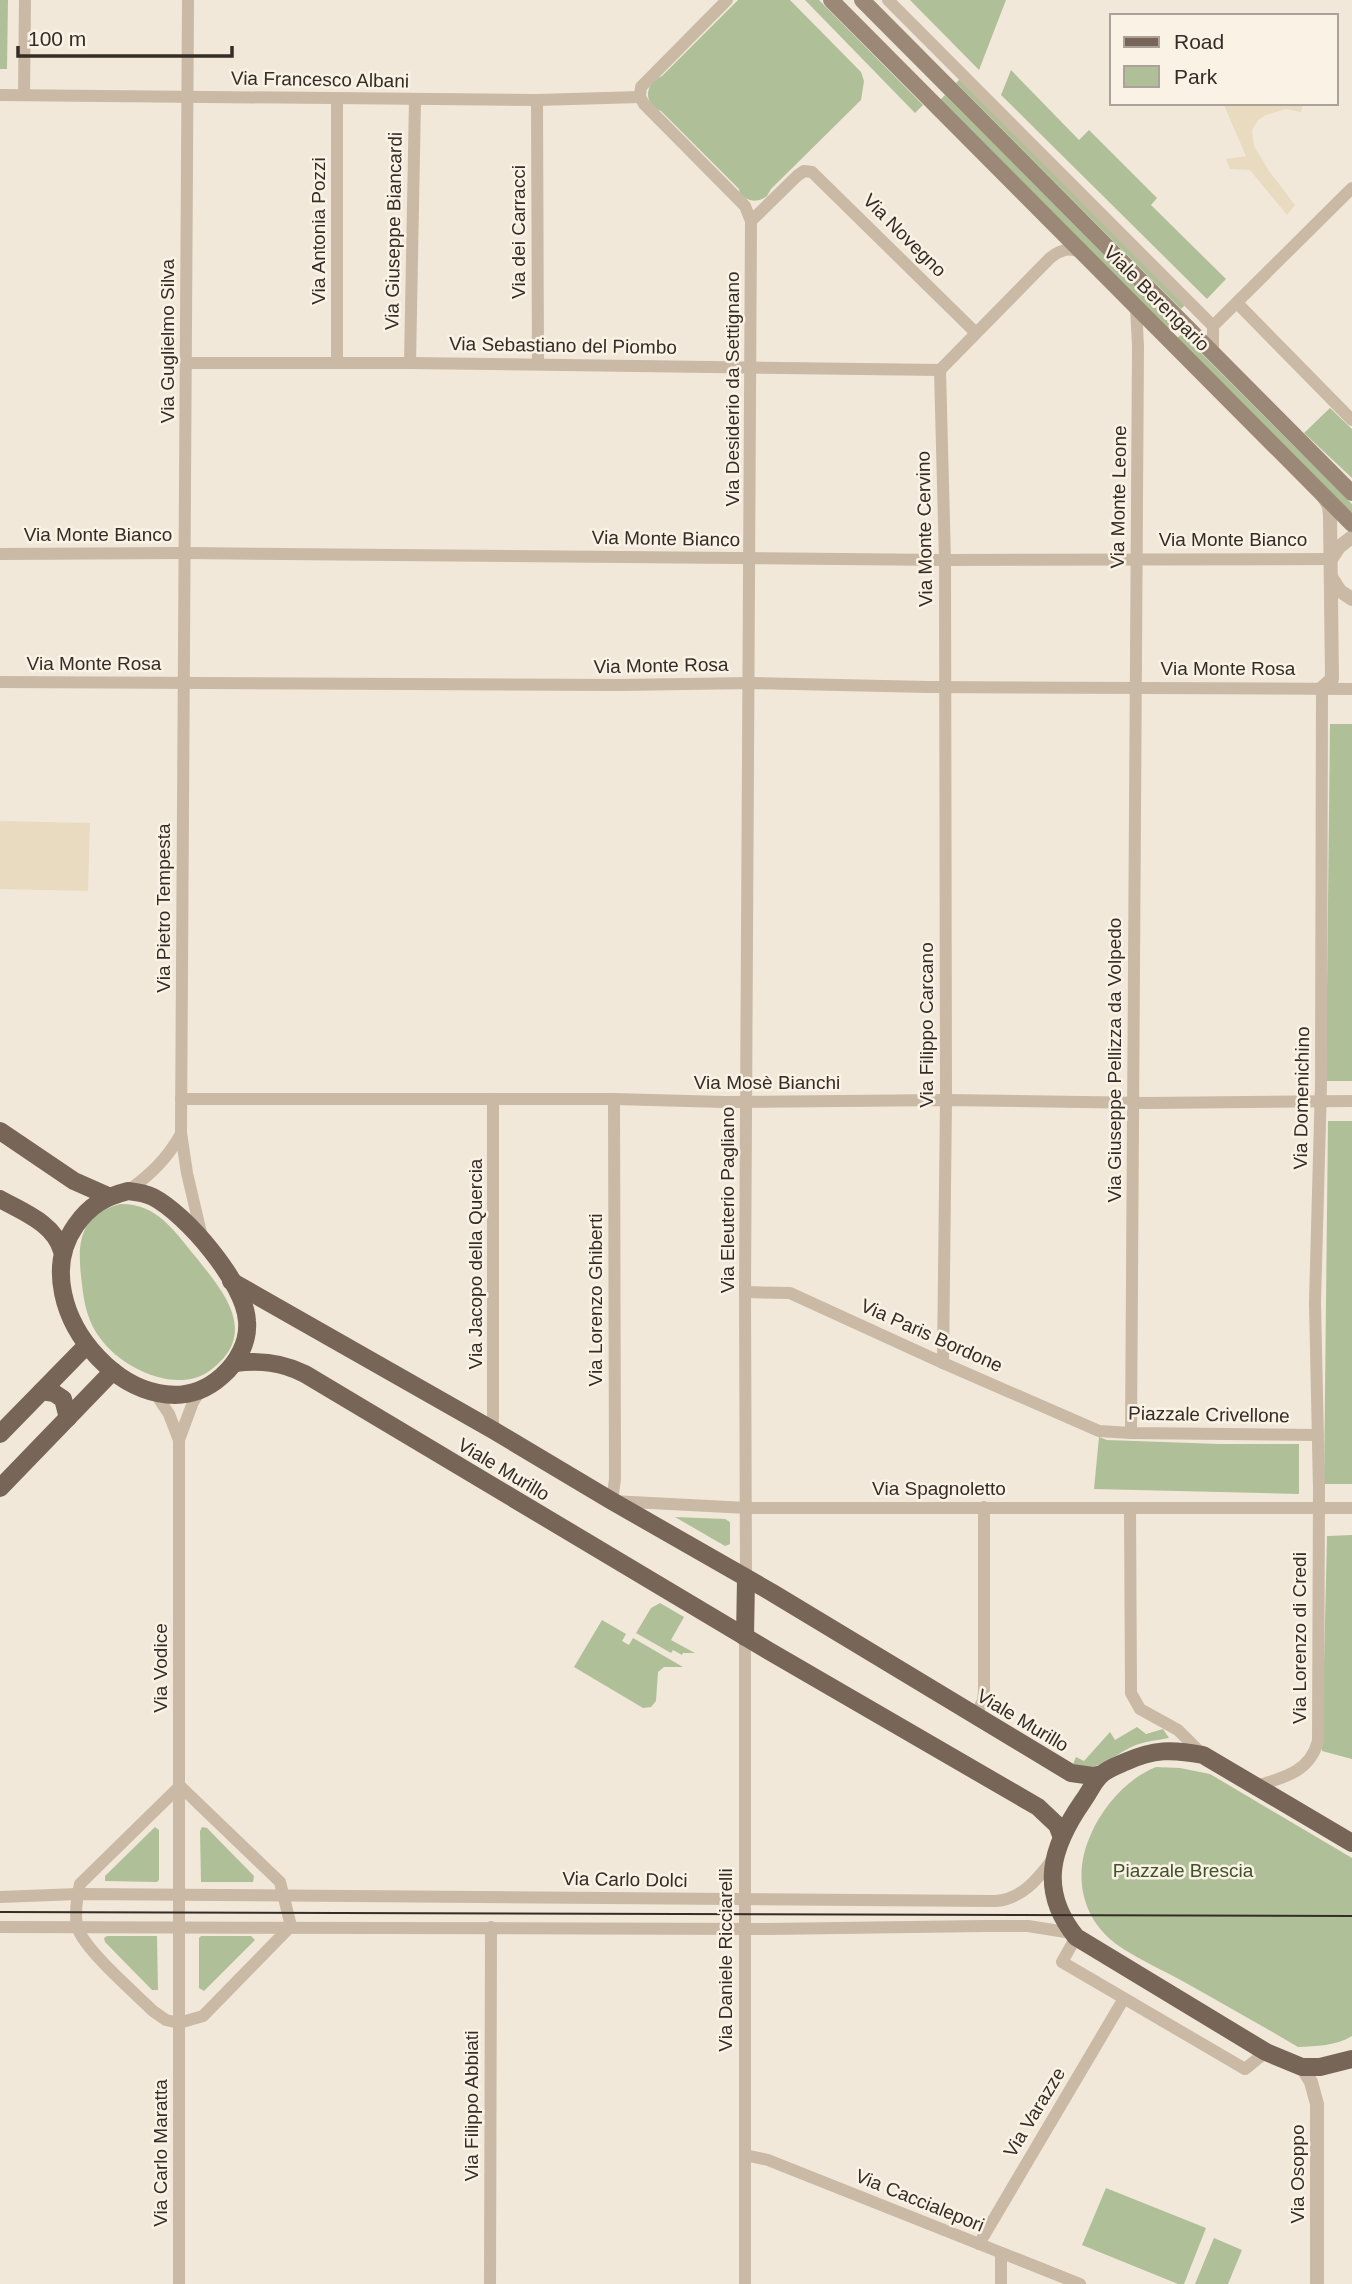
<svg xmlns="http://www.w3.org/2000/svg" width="1352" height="2284" font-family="Arial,sans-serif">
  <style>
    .green { fill: #afc099 }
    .plaza { fill: #e9dbc0 }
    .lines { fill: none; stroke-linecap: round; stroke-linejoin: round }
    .minor { stroke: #c9b9a5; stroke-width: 12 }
    .tertiary { stroke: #c9b9a5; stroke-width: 14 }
    .secondary { stroke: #9c8876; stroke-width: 16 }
    .primary { stroke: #776557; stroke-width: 18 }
    .tram { stroke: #352c26; stroke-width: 2 }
    .labels { text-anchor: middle; stroke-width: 5; stroke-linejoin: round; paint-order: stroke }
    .street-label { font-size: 19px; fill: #352c26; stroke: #f9f2e5 }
    .park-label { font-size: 19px; fill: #40532a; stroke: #f9f2e5 }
  </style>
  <rect width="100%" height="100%" fill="#f1e8d9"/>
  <g class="green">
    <path d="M0,0h8l-1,69h-7z"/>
    <path d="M738,0h52l71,72 3,9 -3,19 -90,89 -4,7c-10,7 -18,6 -27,-2l-1,-5 -78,-78c-18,-7 -17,-27 1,-35z"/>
    <path d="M805,0h14l104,105 -8,8z"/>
    <path d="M910,0h96l-27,70z"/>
    <path d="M1011,70l68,70 10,-10 68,68 -6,7 75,74 -19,20 -206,-204z"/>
    <path d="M960,79l225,226 -4,4 -225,-226z"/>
    <path d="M945,95l230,231 -5,5 -230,-231z"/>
    <path d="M1182,334l170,170v9l-175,-175z"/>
    <path d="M1330,408l22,21v49l-48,-45z"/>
    <path d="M1330,724h22v357h-26z"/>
    <path d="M1328,1121h24v363h-28z"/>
    <path d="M120,1204c37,-1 54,27 75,52 27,34 65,76 17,113 -33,27 -90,0 -112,-31 -12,-16 -16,-34 -18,-54 -5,-38 -5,-68 38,-80z"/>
    <path d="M1099,1437l8,3 112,4h80v50l-205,-5z"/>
    <path d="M675,1517l50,2 5,3v22l-5,2z"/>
    <path d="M1352,1535v224l-30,-8 5,-215z"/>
    <path d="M660,1603l24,14 -13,23 24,13h-12l-1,2 -9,-5 -2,3 -35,-20 15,-25z"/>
    <path d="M602,1620l24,14 -4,7 7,4 4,-7 50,29h-19l-6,5 -2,29 -5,6 -8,1 -69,-41z"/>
    <path d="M1137,1727l9,7 17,-5 6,9c-11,2 -22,3 -33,7 -23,9 -38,30 -63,19l3,-7 8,4 26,-29 5,8z"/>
    <path d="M1156,1767l24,1 30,6 142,84v178c-15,10 -37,10 -54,11 -37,-22 -75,-43 -112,-64 -23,-13 -49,-24 -70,-39 -36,-27 -43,-71 -25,-110 12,-28 37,-56 65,-67z"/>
    <path d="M155,1827l4,3v50l-2,2 -52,-1v-5z"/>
    <path d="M202,1827l5,1 47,48 -1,6h-52l-1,-51z"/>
    <path d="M107,1936h50l1,54h-6l-47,-48 -1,-4z"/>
    <path d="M201,1936h50l4,4 -51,51 -5,-3v-50z"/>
    <path d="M1106,2188l100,40 -22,56h-6l-96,-39z"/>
    <path d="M1214,2238l28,12 -14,34h-33z"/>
  </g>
  <g class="plaza">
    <path d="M1223,103h80l-2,9 -15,-3 -20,6 -8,5 -6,10 2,16 15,25 26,34 -8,10 -37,-45 -20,-1 -4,-10 20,-3z"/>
    <path d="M0,821l90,2 -2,68 -88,-2z"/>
  </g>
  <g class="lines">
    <g class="minor">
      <path d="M188,0l-7,1133 6,40 15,64"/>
      <path d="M727,0l-86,87 -1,10 4,7 101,102 6,15 -6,1071 1,287"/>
      <path d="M888,0l325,326v27"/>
      <path d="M0,95l537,5 103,-3"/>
      <path d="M24,95l1,-95"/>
      <path d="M337,99v263"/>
      <path d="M537,100l1,264"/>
      <path d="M751,221l46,-45 7,-5 8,1 163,160"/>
      <path d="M1237,303l115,117"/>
      <path d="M1213,326l139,-138"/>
      <path d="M186,363h224l530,7"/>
      <path d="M410,363l5,-263"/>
      <path d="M940,370l5,190 1,540 -3,263"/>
      <path d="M940,370l110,-112c10,-8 20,-12 32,-5"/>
      <path d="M0,554l185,-1 760,7 386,-1"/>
      <path d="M0,682l619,3 131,-2 178,4 424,2"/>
      <path d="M181,1099h433l111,3 221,-2 202,3 204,-2"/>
      <path d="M493,1099v331"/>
      <path d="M614,1099l1,380 -3,22 135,7h605"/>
      <path d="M128,1191c23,-17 39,-32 53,-57"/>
      <path d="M745,1292l45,1 153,70 156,68 32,2 187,2"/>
      <path d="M155,1393l14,21 10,26"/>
      <path d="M1131,1433l7,-1087 -2,-39"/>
      <path d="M1130,1508l1,185 9,16 38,21 25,25"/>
      <path d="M975,1715l8,-14 1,-8v-186"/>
      <path d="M180,1786l-100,98c-3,12 -6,33 -2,45 9,23 56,63 75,82l13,9 13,3 24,-7 88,-90"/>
      <path d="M180,1786l100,96 11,44"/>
      <path d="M1256,1786c27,-8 54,-14 62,-45l1,-252 -4,-187 6,-218 1,-396"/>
      <path d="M0,1897l78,-3 917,7c27,-2 42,-21 58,-42"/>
      <path d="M0,1927l767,2 217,-3h44l44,7"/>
      <path d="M1076,1937l-14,25 183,107 21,-17"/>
      <path d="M745,2155l23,5 312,124"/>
      <path d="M979,2244l144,-244"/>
      <path d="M179,2284v-844l14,-38 8,-12"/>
      <path d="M490,2284l1,-357"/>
      <path d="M745,2284v-647"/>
      <path d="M1001,2284v-31"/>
    </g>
    <g class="tertiary">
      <path d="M1331,559l8,-12 13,-10"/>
      <path d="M1331,577l9,14 12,8"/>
      <path d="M1322,688l10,-9 -2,-163 -1,-10 -6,-10"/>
      <path d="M1302,2067l9,15 6,22v180"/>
    </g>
    <g class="secondary">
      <path d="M831,0l521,524"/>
      <path d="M862,0l490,493"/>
    </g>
    <g class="primary">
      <path d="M0,1131l74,50 34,15"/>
      <path d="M128,1191c9,1 17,2 25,6 33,17 92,86 94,124 2,21 -10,42 -25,55 -77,69 -205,-68 -146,-151 14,-20 29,-28 52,-34z"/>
      <path d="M0,1199c23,13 54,24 62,52"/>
      <path d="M231,1281l262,149 119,71 159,91 300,181 22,3 9,-2"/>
      <path d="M235,1363c25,-3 47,-1 70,11l464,277 269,156 19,18 4,10"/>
      <path d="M42,1391l12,2 9,6 5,19"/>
      <path d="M0,1434l86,-88"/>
      <path d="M0,1488l113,-117"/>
      <path d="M745,1637l1,-58"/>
      <path d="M1352,1843l-149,-88c-31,-6 -49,-6 -78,7 -7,3 -18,7 -24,13 -7,6 -12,18 -18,26 -32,46 -45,89 -7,136l190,115 36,15h18l32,-8"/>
    </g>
    <path class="tram" d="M0,1912l1352,4"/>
  </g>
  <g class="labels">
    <g class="street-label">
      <text transform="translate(320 79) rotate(1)" y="7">Via Francesco Albani</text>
      <text transform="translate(318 231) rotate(-90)" y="7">Via Antonia Pozzi</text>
      <text transform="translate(393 231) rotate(-89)" y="7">Via Giuseppe Biancardi</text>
      <text transform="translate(518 232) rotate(-90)" y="7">Via dei Carracci</text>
      <text transform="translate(905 235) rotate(45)" y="7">Via Novegno</text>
      <text transform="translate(1157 298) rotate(45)" y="7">Viale Berengario</text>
      <text transform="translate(167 341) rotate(-90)" y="7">Via Guglielmo Silva</text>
      <text transform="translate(563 345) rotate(1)" y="7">Via Sebastiano del Piombo</text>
      <text transform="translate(732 389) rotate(-90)" y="7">Via Desiderio da Settignano</text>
      <text transform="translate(1118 497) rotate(-89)" y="7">Via Monte Leone</text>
      <text transform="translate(924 529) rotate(-91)" y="7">Via Monte Cervino</text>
      <text x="98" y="541">Via Monte Bianco</text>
      <text transform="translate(666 538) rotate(1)" y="7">Via Monte Bianco</text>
      <text x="1233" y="546">Via Monte Bianco</text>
      <text x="94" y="670">Via Monte Rosa</text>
      <text transform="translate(661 665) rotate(-1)" y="7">Via Monte Rosa</text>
      <text x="1228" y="675">Via Monte Rosa</text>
      <text transform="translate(163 908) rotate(-90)" y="7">Via Pietro Tempesta</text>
      <text transform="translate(926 1025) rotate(-90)" y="7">Via Filippo Carcano</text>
      <text transform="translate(1114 1060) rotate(-90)" y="7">Via Giuseppe Pellizza da Volpedo</text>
      <text x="767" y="1089">Via Mosè Bianchi</text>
      <text transform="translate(1301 1098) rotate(-89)" y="7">Via Domenichino</text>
      <text transform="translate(727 1200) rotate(-90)" y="7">Via Eleuterio Pagliano</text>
      <text transform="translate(475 1264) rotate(-90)" y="7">Via Jacopo della Quercia</text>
      <text transform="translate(595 1300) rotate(-90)" y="7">Via Lorenzo Ghiberti</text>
      <text transform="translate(932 1335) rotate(24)" y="7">Via Paris Bordone</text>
      <text transform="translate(1209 1414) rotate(1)" y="7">Piazzale Crivellone</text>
      <text transform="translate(504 1469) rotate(31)" y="7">Viale Murillo</text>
      <text x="939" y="1495">Via Spagnoletto</text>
      <text transform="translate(1299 1638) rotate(-90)" y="7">Via Lorenzo di Credi</text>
      <text transform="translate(160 1668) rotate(-90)" y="7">Via Vodice</text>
      <text transform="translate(1023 1720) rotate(31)" y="7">Viale Murillo</text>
      <text transform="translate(625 1879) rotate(1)" y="7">Via Carlo Dolci</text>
      <text transform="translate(725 1960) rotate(-90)" y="7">Via Daniele Ricciarelli</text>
      <text transform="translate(471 2106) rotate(-90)" y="7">Via Filippo Abbiati</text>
      <text transform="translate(1034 2112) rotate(-59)" y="7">Via Varazze</text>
      <text transform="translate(160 2153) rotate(-90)" y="7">Via Carlo Maratta</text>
      <text transform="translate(1297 2174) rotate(-90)" y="7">Via Osoppo</text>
      <text transform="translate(920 2200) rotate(22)" y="7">Via Caccialepori</text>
    </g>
    <g class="park-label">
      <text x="1183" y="1877">Piazzale Brescia</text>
    </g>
  </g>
  <rect x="1110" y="14" width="228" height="91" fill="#f9f2e5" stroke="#aba399" stroke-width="2"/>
  <rect x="1124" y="37" width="35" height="10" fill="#776557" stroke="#aba399" stroke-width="2"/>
  <text x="1174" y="49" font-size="21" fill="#352c26">Road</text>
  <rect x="1124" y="66" width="35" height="21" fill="#afc099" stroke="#aba399" stroke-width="2"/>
  <text x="1174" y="84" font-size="21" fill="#352c26">Park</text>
  <path d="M18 46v10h214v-10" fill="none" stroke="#352c26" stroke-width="3.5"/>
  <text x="28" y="46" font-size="21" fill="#352c26" stroke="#f9f2e5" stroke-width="5" paint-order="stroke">100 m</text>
</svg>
